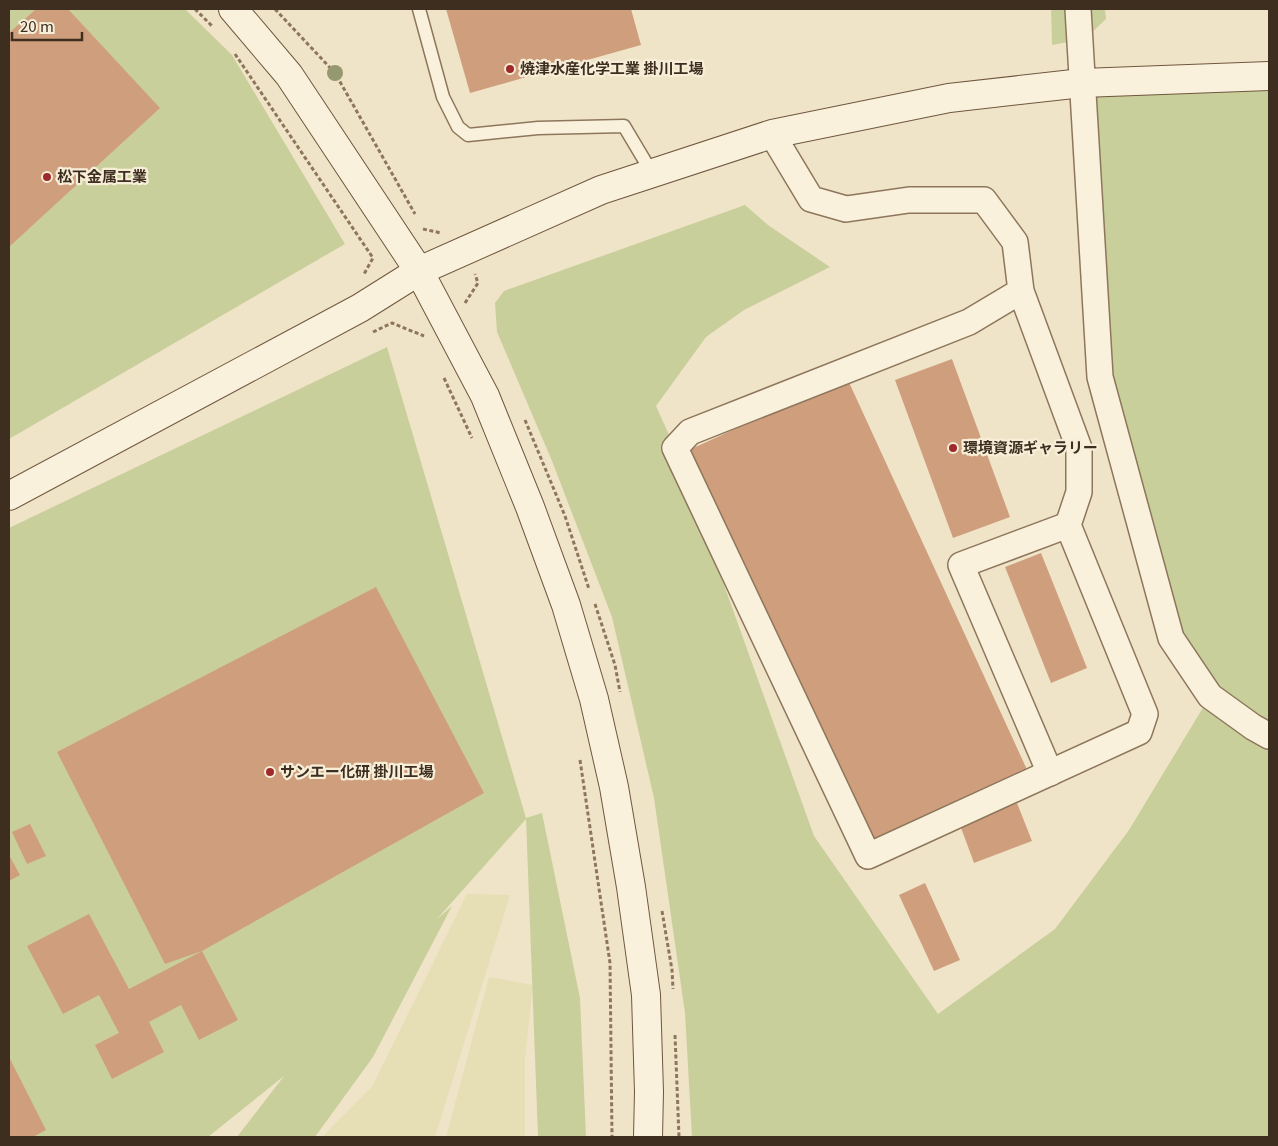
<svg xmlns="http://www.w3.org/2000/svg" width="1278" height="1146" font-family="Georgia,'Noto Sans JP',serif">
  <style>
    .farmland { fill: #e6deb5 }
    .green { fill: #c9cf9b }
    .building { fill: #cf9f7d }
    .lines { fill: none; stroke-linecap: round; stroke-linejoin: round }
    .lane-casing { stroke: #8d765c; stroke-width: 15 }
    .street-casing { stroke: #8d765c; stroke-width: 28 }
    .secondary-casing { stroke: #6f573f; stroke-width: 30 }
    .path { stroke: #8d765c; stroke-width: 3; stroke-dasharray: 4 2.5; stroke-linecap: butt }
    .lane { stroke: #faf1dc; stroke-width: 12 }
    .street { stroke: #faf1dc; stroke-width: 25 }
    .secondary { stroke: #faf1dc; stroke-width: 28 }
    .tree { fill: #96986f }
    .poi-dot { fill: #9e2a2b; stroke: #f7eed8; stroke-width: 2 }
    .labels { text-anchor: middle; stroke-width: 4.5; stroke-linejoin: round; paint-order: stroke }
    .poi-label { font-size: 15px; font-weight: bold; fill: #3d2e20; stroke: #f7eed8; text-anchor: start }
  </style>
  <rect width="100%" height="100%" fill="#f0e4c8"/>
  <g class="farmland">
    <path d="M467,894l43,1 -75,242h-113l50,-50z"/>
    <path d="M489,977l44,8 -8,74v78h-79z"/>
  </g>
  <g class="green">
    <path d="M9,9h176l47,46 113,189 -336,195z"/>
    <path d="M1051,9h54l1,10 -21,20 -33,6z"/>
    <path d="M1269,78v1059h-577l-7,-124 -31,-215 -42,-181 -60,-156 -55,-129 -2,-29 9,-12 241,-86 23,20 62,42 -86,43 -38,27 -50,69 19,42 139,388 124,178 117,-85 74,-99 81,-134 -39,-58 -74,-311 -15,-244z"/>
    <path d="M387,347l139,471 16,-5 38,185 6,139h-48l-12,-318 -89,100 15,-13 -79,151 -58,80h-78l47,-61 -76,61h-199v-609z"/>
  </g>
  <g class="building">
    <path d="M36,9h32l92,99 -151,139v-214z"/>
    <path d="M446,9h185l10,36 -171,48z"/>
    <path d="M952,359l58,158 -57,21 -58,-158z"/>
    <path d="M847,378l182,396 -157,72 -183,-396z"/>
    <path d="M1041,553l46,115 -36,15 -46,-116z"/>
    <path d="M376,587l108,206 -282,158 36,69 -39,20 -18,-35 -32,17 15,30 -52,27 -17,-34 24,-12 -20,-38 -36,19 -36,-68 62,-32 40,75 73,-38 -37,13 -108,-212z"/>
    <path d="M1017,803l15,38 -58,22 -14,-38z"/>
    <path d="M30,824l16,32 -19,8 -15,-32z"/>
    <path d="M9,855l11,20 -11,6z"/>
    <path d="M925,883l35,77 -26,11 -35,-76z"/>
    <path d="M9,1057l37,73 -13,7h-24z"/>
  </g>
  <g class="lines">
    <defs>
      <path id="lane" d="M419,9l24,88 15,30 10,8 70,-7 86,-2 28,47"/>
      <g id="street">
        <path d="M1078,9l22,368 71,261 39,58 43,31 16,9"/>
        <path d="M772,134l39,65 35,10 63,-9h75l31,42 6,49 58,157v44l-11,33 77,189 -6,18 -271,124 -193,-408 15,-16 279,-110 52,-31"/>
        <path d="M1050,773l-89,-208 107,-40"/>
      </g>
      <g id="secondary">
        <path d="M233,9l56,66 130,196 66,125 45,111 36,98 28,94 20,88 17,100 15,108 3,97 -1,45"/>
        <path d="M9,496l351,-188 59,-37 182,-81 171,-56 177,-36 133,-15 187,-7"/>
      </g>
    </defs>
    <use href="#lane" class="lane-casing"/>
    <use href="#street" class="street-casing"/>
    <use href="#secondary" class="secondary-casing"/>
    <g class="path">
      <path d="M195,9l17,17"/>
      <path d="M275,9l60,64 80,141"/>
      <path d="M235,54l138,204 -9,16"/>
      <path d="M423,229l18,4"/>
      <path d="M465,303l13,-20 -3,-9"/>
      <path d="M373,332l19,-9 32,13"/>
      <path d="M444,378l28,60"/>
      <path d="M525,420l40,96 24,73"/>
      <path d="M595,604l20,61 5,27"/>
      <path d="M580,760l30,203 2,174"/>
      <path d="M662,911l10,59 1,19"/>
      <path d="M675,1035l4,102"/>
    </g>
    <use href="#lane" class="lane"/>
    <use href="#street" class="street"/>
    <use href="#secondary" class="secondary"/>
  </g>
  <circle class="tree" cx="335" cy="73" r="8"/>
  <g class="poi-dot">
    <circle cx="510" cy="69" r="5"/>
    <circle cx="47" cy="177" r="5"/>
    <circle cx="953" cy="448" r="5"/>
    <circle cx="270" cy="772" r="5"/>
  </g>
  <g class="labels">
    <g class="poi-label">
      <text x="520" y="74">焼津水産化学工業 掛川工場</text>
      <text x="57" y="182">松下金属工業</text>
      <text x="963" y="453">環境資源ギャラリー</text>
      <text x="280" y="777">サンエー化研 掛川工場</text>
    </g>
  </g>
  <rect width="1278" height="1146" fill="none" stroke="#3d2e20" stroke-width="20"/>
  <path d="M12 32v8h70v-8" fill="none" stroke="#3d2e20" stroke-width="2.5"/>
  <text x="20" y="32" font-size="15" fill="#3d2e20" stroke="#f7eed8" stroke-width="4" paint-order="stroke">20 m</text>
</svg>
